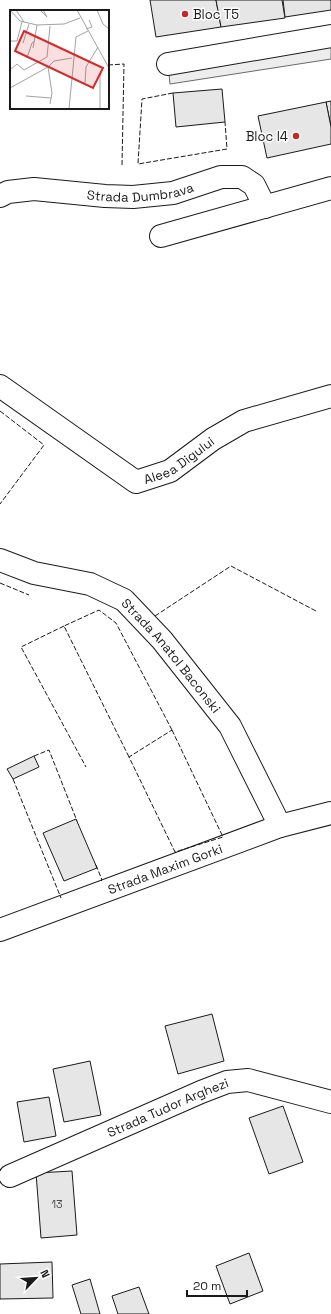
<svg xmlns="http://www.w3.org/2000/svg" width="331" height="1314" font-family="'Space Grotesk',sans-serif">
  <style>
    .parking { fill: #ededed; stroke: #6a6a6a }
    .building { fill: #e6e6e6; stroke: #1a1a1a }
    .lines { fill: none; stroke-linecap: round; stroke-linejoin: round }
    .minor-casing { stroke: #1a1a1a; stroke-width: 24 }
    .minor { stroke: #fff; stroke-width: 22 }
    .fence { stroke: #1a1a1a; stroke-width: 1; stroke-dasharray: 5 2; stroke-linecap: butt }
    .poi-dot { fill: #c62828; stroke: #fff; stroke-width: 1.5 }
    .labels { text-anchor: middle; stroke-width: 3; stroke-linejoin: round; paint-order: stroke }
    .number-label { font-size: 11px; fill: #4d4d4d }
    .poi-label { font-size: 13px; fill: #1a1a1a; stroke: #fff; text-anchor: start }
    .street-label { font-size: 13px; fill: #1a1a1a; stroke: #fff }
    .inset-road { fill: none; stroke: #a3a3a3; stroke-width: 1 }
    .view { fill: #d62828; fill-opacity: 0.15; stroke: #d62828; stroke-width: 2 }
    .inset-edge { fill: none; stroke: #1a1a1a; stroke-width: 2 }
  </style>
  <rect width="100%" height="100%" fill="#fff"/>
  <path class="parking" d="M331,36v23l-161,25 -2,-20z"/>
  <g class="building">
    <path d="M150,0h66l5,27 -65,10z"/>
    <path d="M216,0h66l3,18 -64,9z"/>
    <path d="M283,0h48v10l-46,7z"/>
    <path d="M222,89l3,33 -49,5 -3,-34z"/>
    <path d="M331,101v26l-5,-25z"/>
    <path d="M326,102l5,25v17l-64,14 -9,-42z"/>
    <path d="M34,756l5,11 -26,12 -6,-10z"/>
    <path d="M76,819l21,49 -33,13 -21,-48z"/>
    <path d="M212,1014l12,47 -46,13 -13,-48z"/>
    <path d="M90,1061l11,54 -37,7 -11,-53z"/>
    <path d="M49,1097l7,39 -32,6 -7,-40z"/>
    <path d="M283,1106l20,56 -34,12 -20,-56z"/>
    <path d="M72,1171l5,64 -36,3 -5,-65z"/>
    <path d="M249,1253l14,38 -33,13 -14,-38z"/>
    <path d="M52,1262l1,36 -53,1v-35z"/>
    <path d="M90,1279l10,35h-19l-9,-29z"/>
    <path d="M139,1287l10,27h-31l-6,-18z"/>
  </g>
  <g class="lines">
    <defs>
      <g id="minor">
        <path d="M168,64l163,-28"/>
        <path id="s1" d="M0,196l8,-4 26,-3 71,7 28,1 40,-4 48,-16h21l12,8 11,22"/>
        <path d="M161,236l170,-48"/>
        <path id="s2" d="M0,386l136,96 34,-11 43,-32 31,-18 87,-25"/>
        <path id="s3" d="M0,560l34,13 56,11 34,16 38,40 68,86 50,100"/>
        <path id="s4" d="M0,930l280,-104 51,-13"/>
        <path id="s5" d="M10,1176l191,-84 26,-10 21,-2 83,22"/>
      </g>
    </defs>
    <use href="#minor" class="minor-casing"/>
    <use href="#minor" class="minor"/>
    <g class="fence">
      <path d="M108,65l16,-1 -2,101"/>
      <path d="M173,93l-31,6 -4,65 89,-15 -2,-27"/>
      <path d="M0,411l44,34 -44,59"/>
      <path d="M0,583l29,12"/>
      <path d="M155,616l76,-50 85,45"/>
      <path d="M64,626l-43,21 65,120"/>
      <path d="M172,730l51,107 -48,15 -46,-95z"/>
      <path d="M34,756l15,-6 28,71"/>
      <path d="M129,757l-65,-131 35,-16 17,13 56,107"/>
      <path d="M13,779l48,119"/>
      <path d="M96,865l6,15 -1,1"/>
    </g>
  </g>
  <g class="poi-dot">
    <circle cx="185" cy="14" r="4"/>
    <circle cx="296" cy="136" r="4"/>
  </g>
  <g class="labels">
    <g class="number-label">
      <text x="57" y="1208">13</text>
    </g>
    <g class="poi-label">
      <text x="193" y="19">Bloc T5</text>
      <text x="288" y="141" text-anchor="end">Bloc I4</text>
    </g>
    <g class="street-label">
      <text dy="5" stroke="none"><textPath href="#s1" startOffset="142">Strada Dumbrava</textPath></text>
      <text dy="5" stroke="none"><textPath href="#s2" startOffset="215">Aleea Digului</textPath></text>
      <text dy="5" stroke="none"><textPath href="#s3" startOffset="204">Strada Anatol Baconski</textPath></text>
      <text dy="5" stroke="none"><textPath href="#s4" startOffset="176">Strada Maxim Gorki</textPath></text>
      <text dy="5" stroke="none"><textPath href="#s5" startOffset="172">Strada Tudor Arghezi</textPath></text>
    </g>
  </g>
  <g transform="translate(10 10)">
    <rect width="99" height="99" fill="#fff"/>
    <path class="inset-road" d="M0,0l10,11 17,4 27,-1 16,-6M6,0l8,12M30,0l7,7 -4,-7M67,0l32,58M87,0l6,14 6,5M76,19l6,-2 -3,-7M0,31h7l5,-19M13,33l6,-19M23,38l4,-23M17,48l5,-15 3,-2M38,57l4,26 -2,11M0,60l7,-6 7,6 23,-13 3,-31M75,74l1,-17 12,-20M0,78l38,-21 6,-6 18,-3M16,86l25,2M59,99l7,-72 12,-6M90,99v-35"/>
    <path class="view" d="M14,21l79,37 -10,20 -78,-37z"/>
    <rect width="99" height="99" class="inset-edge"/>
  </g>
  <g transform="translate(36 1278) rotate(65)" stroke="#ffffff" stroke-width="3" paint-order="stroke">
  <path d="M0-3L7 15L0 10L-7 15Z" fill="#1a1a1a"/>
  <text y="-6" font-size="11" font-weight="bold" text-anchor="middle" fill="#1a1a1a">N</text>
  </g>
  <path d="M187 1290v6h60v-6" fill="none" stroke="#1a1a1a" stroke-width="2"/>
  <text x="193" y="1290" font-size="12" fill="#1a1a1a" stroke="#ffffff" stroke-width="3" paint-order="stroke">20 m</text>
</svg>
